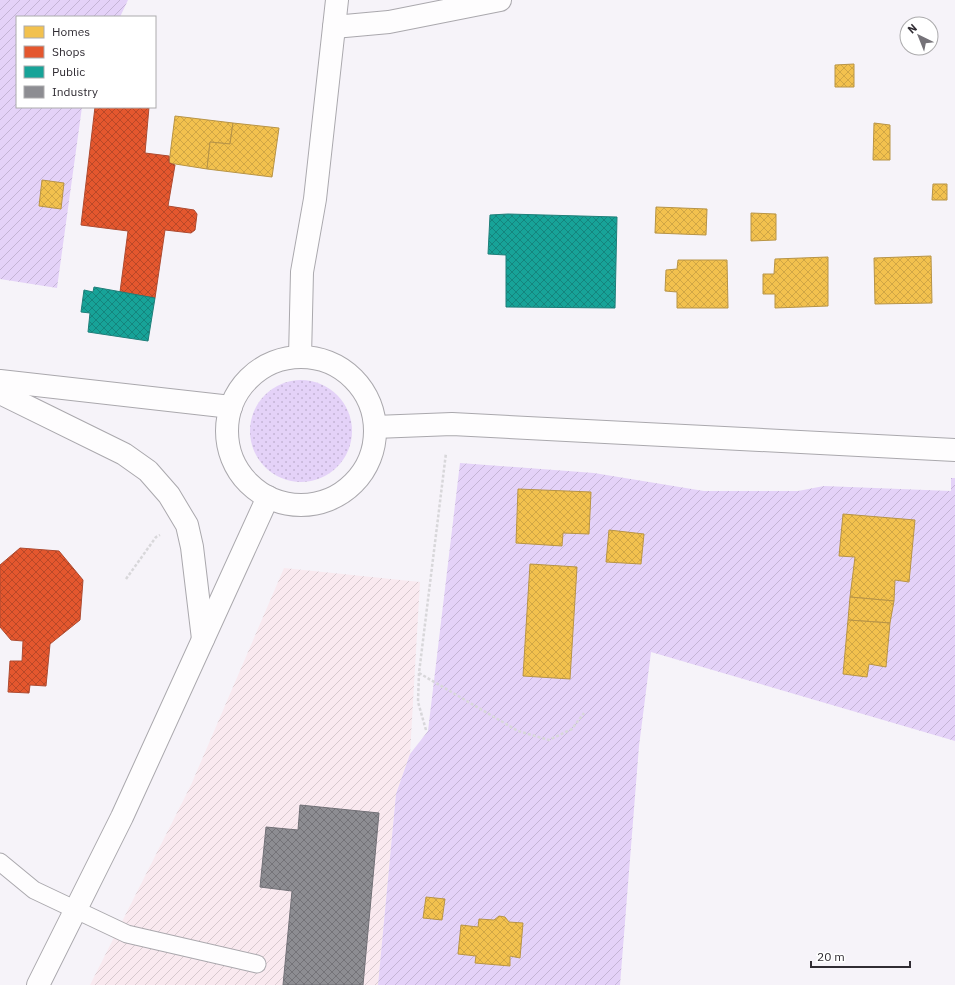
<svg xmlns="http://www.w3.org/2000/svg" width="955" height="985" font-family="'IBM Plex Sans',sans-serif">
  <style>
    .industrial { fill: url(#industrial-furrows) }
    .grass { fill: url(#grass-dots) }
    .garden { fill: url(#garden-furrows) }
    .homes { fill: url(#homes-cross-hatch); stroke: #b89446 }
    .shops { fill: url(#shops-cross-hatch); stroke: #ae4a30 }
    .public { fill: url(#public-cross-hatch); stroke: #1e7f7a }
    .industry { fill: url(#industry-cross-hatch); stroke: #717076 }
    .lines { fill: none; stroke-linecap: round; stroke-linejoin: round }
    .lane-casing { stroke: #aaa8ad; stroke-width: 19 }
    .street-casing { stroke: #aaa8ad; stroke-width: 24 }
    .secondary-casing { stroke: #aaa8ad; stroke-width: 24 }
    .primary-casing { stroke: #aaa8ad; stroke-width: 24 }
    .path { stroke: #d8d7da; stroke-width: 2.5; stroke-dasharray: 3 2; stroke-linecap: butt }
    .lane { stroke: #fefdfe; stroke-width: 17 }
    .street { stroke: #fefdfe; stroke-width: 22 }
    .secondary { stroke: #fefdfe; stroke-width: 22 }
    .primary { stroke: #fefdfe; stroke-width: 22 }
  </style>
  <defs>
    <pattern id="industrial-furrows" width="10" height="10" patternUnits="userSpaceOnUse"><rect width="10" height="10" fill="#f9e9ef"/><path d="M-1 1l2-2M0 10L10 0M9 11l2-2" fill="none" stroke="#d6c8cd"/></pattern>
    <pattern id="grass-dots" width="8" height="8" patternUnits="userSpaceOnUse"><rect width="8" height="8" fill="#e4d2f8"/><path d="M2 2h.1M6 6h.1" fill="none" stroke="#c4b4d5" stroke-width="1.8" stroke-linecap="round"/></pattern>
    <pattern id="garden-furrows" width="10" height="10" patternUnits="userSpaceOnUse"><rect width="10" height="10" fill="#e4d2f8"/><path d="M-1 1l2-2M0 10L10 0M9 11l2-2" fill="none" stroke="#c4b4d5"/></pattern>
    <pattern id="homes-cross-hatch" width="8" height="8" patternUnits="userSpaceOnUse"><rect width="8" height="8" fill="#f2c14e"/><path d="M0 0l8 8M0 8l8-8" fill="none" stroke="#d0a645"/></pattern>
    <pattern id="shops-cross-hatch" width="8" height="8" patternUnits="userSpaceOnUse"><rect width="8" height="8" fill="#e4572e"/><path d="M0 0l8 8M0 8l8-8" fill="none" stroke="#b94828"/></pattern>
    <pattern id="public-cross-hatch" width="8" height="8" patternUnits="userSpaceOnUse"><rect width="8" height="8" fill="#17a398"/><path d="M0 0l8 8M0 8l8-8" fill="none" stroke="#15857d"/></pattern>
    <pattern id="industry-cross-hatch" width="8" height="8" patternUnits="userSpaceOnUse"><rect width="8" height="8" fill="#8d8d92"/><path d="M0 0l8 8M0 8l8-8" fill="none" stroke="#747378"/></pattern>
  </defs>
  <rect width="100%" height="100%" fill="#f6f3f9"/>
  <path class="industrial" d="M284,568l136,14 -10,172 -14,40 -18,191h-288l101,-200z"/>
  <circle class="grass" cx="301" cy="431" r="51"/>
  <g class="garden">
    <path d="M0,0h128l-8,17h-103v90h65l-25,181 -57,-9z"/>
    <path d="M460,463l134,10 110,18h94l26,-5 127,5v-13h4v263l-304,-89 -12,94 -19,239h-242l18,-191 14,-40 18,-23z"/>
  </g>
  <g class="homes">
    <path d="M854,64v23h-19v-22z"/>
    <path d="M175,116l58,7 -3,21 -20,-2 -3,27 -38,-6z"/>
    <path d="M233,123l46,5 -7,49 -65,-8 3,-27 20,2z"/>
    <path d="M874,123l16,2v35h-17z"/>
    <path d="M42,180l22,3 -3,26 -22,-3z"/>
    <path d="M933,184h14v16h-15z"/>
    <path d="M656,207l51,2 -1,26 -51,-2z"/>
    <path d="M751,213l25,1v26l-25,1z"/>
    <path d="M931,256l1,47 -57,1 -1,-46z"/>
    <path d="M828,257v49l-53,2v-14h-12v-20h11l1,-15z"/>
    <path d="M678,260h49l1,48h-51v-16l-12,-1 1,-21 11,-1z"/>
    <path d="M518,489l73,3 -2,42 -26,-1 -1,13 -46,-3z"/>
    <path d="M843,514l72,6 -6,62 -14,-2 -1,21 -44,-4 5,-40 -16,-1z"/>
    <path d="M609,530l35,4 -3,30 -35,-2z"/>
    <path d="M530,564l47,3 -7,112 -47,-3z"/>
    <path d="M850,597l44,4 -4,22 -42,-3z"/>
    <path d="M848,620l42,3 -4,44 -17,-3 -2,13 -24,-3z"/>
    <path d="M426,897l19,2 -3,21 -19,-2z"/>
    <path d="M499,916l6,1 4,5 14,1 -3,35 -10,-2v10l-35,-3 1,-7 -18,-2 3,-29 17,2 1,-8 15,1z"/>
  </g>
  <g class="shops">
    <path d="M95,107h54l-4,46 24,3v7l6,2 -7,41 26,4 3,4 -2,16 -4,3 -26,-3 -10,68 -35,-6 8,-61 -47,-6z"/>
    <path d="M20,548l39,3 24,29 -3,40 -30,24 -4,42 -16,-1 -1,8 -21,-1 2,-31h12l1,-20 -12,-1 -11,-13v-62z"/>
  </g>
  <g class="public">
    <path d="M508,214l109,3 -2,91 -109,-1v-52l-18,-1 2,-39z"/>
    <path d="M94,287l61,11 -7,43 -60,-9 2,-19 -9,-1 3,-22 9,2z"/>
  </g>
  <path class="industry" d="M300,805l79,8 -16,172h-80l9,-94 -32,-4 6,-60 32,3z"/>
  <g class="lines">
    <defs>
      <path id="lane" d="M0,862l34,28 93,44 130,30"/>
      <path id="street" d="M334,27l55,-5 111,-22"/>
      <g id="secondary">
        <path d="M300,357l2,-85 13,-73 22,-199"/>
        <path d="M0,393l124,61 24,17 21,24 18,30 5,22 11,92"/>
        <path d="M38,985l84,-168 146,-320"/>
      </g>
      <g id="primary">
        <circle cx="301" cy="431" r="74"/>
        <path d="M0,381l231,26"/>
        <path d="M375,427l77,-3 503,26"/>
      </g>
    </defs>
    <use href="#lane" class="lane-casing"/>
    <use href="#street" class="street-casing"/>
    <use href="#secondary" class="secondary-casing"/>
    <use href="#primary" class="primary-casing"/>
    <g class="path">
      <path d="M126,579l30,-42 4,-2"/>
      <path d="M419,673l99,58 31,9 23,-11 12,-16"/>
      <path d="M426,730l-8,-28 1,-29 27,-220"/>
    </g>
    <use href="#lane" class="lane"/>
    <use href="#street" class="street"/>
    <use href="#secondary" class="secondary"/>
    <use href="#primary" class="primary"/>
  </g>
  <rect x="16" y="16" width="140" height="92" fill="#ffffff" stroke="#acabad"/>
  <rect x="24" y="26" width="20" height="12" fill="#f2c14e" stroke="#acabad"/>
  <text x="52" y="36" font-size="12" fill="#302c33">Homes</text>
  <rect x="24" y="46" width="20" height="12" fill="#e4572e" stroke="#acabad"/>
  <text x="52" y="56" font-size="12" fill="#302c33">Shops</text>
  <rect x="24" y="66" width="20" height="12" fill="#17a398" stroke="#acabad"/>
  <text x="52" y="76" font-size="12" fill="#302c33">Public</text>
  <rect x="24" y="86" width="20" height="12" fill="#8d8d92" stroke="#acabad"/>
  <text x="52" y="96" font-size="12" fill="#302c33">Industry</text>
  <g transform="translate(919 36) rotate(317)"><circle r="19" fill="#ffffff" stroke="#acabad"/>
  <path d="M0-3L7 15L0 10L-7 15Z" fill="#757278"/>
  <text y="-6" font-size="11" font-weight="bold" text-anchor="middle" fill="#302c33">N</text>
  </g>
  <path d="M811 961v6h99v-6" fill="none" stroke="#302c33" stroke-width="2"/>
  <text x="817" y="961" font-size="12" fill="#302c33" stroke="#ffffff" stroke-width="3" paint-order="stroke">20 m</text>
</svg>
